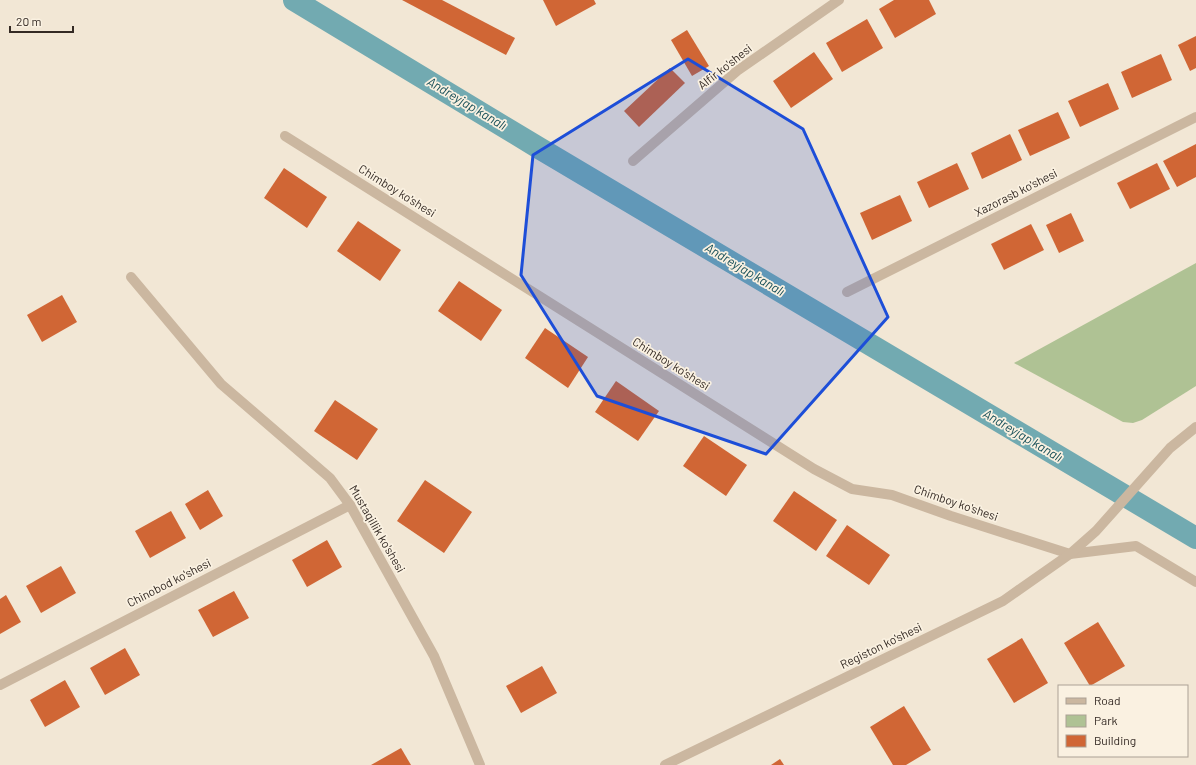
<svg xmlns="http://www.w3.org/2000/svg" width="1196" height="765" font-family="Barlow,sans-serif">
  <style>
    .green { fill: #afc294 }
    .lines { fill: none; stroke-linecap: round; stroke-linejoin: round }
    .canal { stroke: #72aab1; stroke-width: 22 }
    .building { fill: #d06635 }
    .minor { stroke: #cbb7a0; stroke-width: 10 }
    .marked { fill: #1d4ed8; fill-opacity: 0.2; stroke: #1d4ed8; stroke-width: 3; stroke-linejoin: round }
    .labels { text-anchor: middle; stroke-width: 3.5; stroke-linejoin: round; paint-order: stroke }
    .street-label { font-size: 12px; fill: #342a24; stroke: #faf1e1 }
    .water-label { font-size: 13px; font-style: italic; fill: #174f58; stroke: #faf1e1 }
  </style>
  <rect width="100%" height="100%" fill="#f2e7d5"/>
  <path class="green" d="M1196,263v123l-54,34 -9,3 -10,-1 -109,-59z"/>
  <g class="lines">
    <path class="canal" d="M294,0l245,148 657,390"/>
  </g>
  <g class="building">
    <path d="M402,0h40l73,38 -9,17z"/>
    <path d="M543,0h51l2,4 -40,22z"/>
    <path d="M894,0h35l7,14 -41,24 -16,-29z"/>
    <path d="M867,19l16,29 -41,24 -16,-29z"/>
    <path d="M687,30l22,36 -17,10 -21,-36z"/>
    <path d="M1196,36v32l-6,3 -12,-26z"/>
    <path d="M814,52l19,27 -42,29 -18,-27z"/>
    <path d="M1161,54l11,26 -40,18 -11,-26z"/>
    <path d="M670,68l15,15 -46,44 -15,-16z"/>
    <path d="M1108,83l11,26 -39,18 -12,-26z"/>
    <path d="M1058,112l12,26 -40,18 -12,-26z"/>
    <path d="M1010,134l12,26 -40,19 -11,-26z"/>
    <path d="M1196,144v33l-19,10 -14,-26z"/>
    <path d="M957,163l12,26 -40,19 -12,-26z"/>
    <path d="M1157,163l13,26 -40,20 -13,-26z"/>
    <path d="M284,168l43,29 -20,31 -43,-30z"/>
    <path d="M900,195l12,26 -40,19 -12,-27z"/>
    <path d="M1071,213l13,28 -25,12 -13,-28z"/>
    <path d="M358,221l43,29 -21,31 -43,-30z"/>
    <path d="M1031,224l13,26 -40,20 -13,-26z"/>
    <path d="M459,281l43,29 -21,31 -43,-30z"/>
    <path d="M62,295l15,27 -35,20 -15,-27z"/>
    <path d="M545,328l43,29 -20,31 -43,-30z"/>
    <path d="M616,381l43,30 -21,30 -43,-29z"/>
    <path d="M335,400l43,29 -21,31 -43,-29z"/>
    <path d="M704,436l43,29 -21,31 -43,-30z"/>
    <path d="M425,480l47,32 -28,41 -47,-32z"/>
    <path d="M208,490l15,26 -23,14 -15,-26z"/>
    <path d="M794,491l43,29 -21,31 -43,-30z"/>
    <path d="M171,511l15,27 -36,20 -15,-27z"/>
    <path d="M847,525l43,30 -21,30 -43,-29z"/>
    <path d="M327,540l15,27 -35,20 -15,-27z"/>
    <path d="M61,566l15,27 -35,20 -15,-27z"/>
    <path d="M234,591l15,27 -36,19 -15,-27z"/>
    <path d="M6,595l15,27 -21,12v-35z"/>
    <path d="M1098,622l27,44 -35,20 -26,-43z"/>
    <path d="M1022,638l26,45 -34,20 -27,-44z"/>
    <path d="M125,648l15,27 -35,20 -15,-27z"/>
    <path d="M542,666l15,27 -36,20 -15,-27z"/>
    <path d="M65,680l15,27 -35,20 -15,-27z"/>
    <path d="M904,706l27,44 -25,15h-13l-23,-38z"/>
    <path d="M401,748l10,17h-40z"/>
    <path d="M780,759l4,6h-13z"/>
  </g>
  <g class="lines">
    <g class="minor">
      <path d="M285,136l529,333 38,20 40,6 59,21 119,38 66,-8 60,36"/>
      <path d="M633,161l104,-90 102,-71"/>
      <path d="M131,277l90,107 109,94 20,27 84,151 46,109"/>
      <path d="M847,292l349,-175"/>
      <path d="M0,685l350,-180"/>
      <path d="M665,765l338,-164 67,-47 26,-23 74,-83 26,-21"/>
    </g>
  </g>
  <path class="marked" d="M688,59l115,70 85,188 -122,137 -169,-58 -76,-121 12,-120z"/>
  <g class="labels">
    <g class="street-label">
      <text transform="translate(725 67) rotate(-38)" y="4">Alfir ko'shesi</text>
      <text transform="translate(397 191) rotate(32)" y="4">Chimboy ko'shesi</text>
      <text transform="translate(1016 193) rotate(-27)" y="4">Xazorasb ko'shesi</text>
      <text transform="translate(671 364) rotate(32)" y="4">Chimboy ko'shesi</text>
      <text transform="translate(956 503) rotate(19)" y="4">Chimboy ko'shesi</text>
      <text transform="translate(377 529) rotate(60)" y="4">Mustaqillik ko'shesi</text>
      <text transform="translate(169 583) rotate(-27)" y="4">Chinobod ko'shesi</text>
      <text transform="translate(881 646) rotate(-26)" y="4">Registon ko'shesi</text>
    </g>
    <g class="water-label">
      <text transform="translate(467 103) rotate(31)" y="5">Andreyjap kanalı</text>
      <text transform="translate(745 269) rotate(31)" y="5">Andreyjap kanalı</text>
      <text transform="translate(1023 435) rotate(31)" y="5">Andreyjap kanalı</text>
    </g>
  </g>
  <rect x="1058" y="685" width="130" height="72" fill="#faf1e1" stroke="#aba195"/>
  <rect x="1066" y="698" width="20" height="6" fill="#cbb7a0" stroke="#aba195"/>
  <text x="1094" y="705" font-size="12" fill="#342a24">Road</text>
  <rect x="1066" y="715" width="20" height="12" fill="#afc294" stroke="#aba195"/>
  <text x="1094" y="725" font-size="12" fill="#342a24">Park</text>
  <rect x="1066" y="735" width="20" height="12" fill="#d06635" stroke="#aba195"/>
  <text x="1094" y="745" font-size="12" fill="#342a24">Building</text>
  <path d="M10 26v6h63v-6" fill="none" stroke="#342a24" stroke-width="2"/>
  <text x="16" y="26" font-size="12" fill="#342a24" stroke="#faf1e1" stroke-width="3" paint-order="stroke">20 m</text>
</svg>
